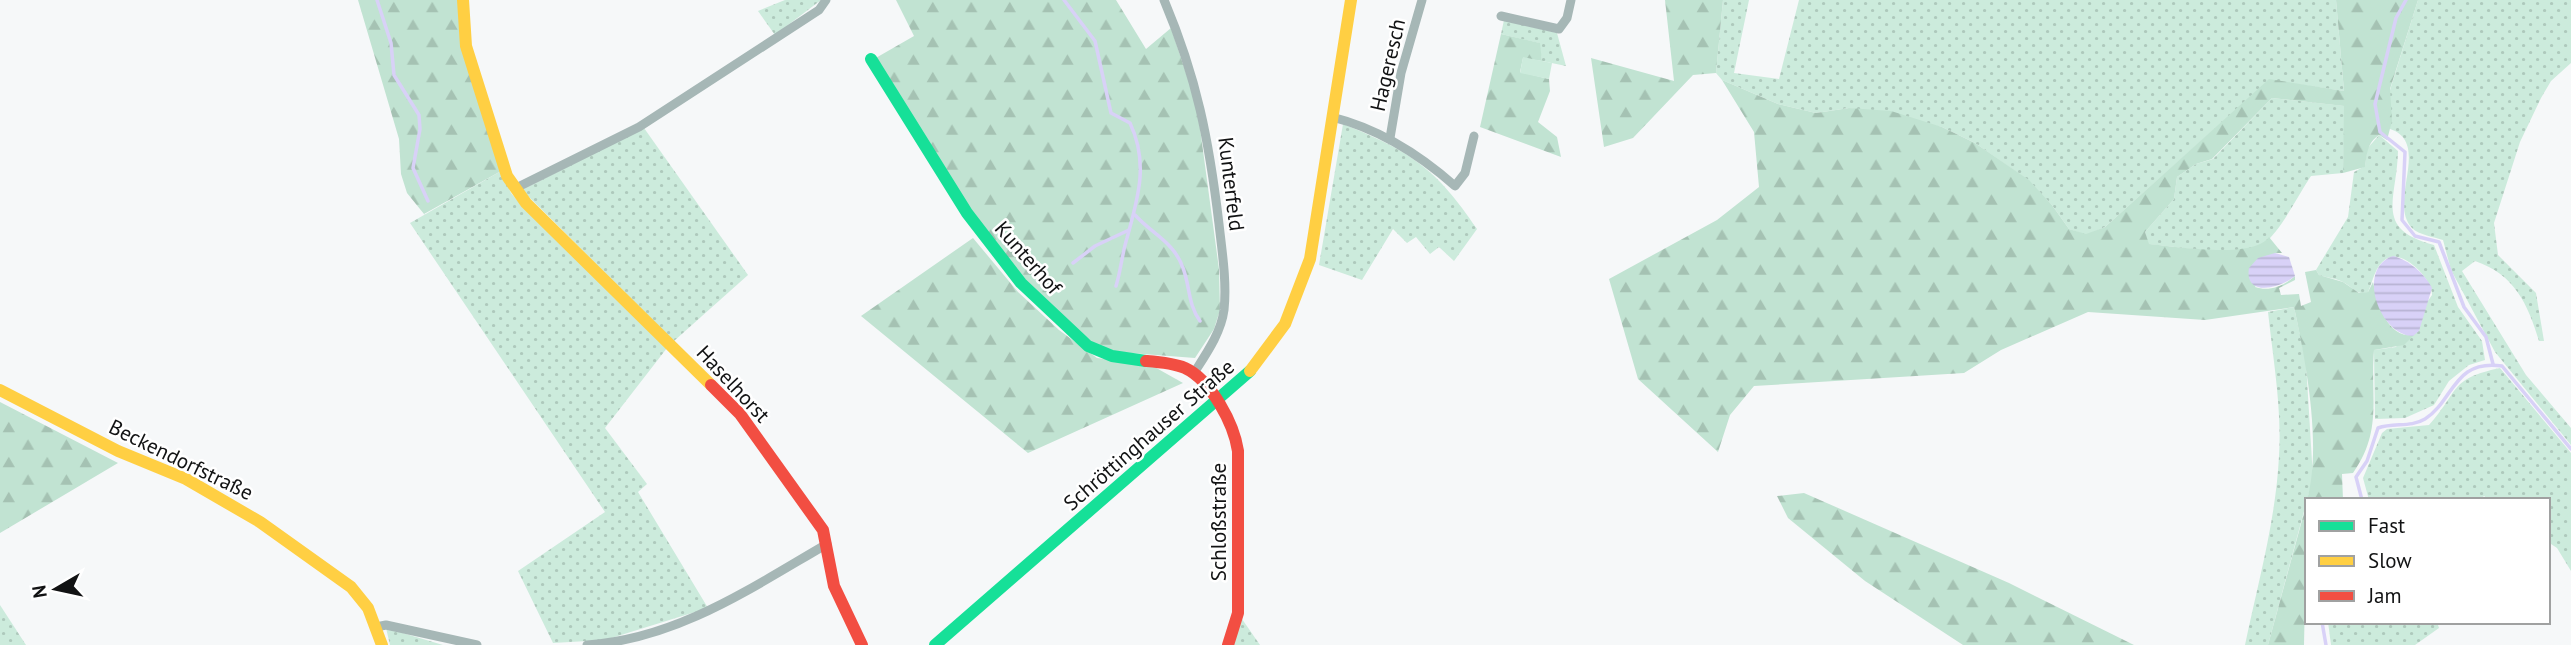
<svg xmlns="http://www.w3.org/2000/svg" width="2571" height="645" font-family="'PT Sans',sans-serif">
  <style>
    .green { fill: url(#green-dots) }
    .forest { fill: url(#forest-firs) }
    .pitch { fill: #ccebdc }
    .water { fill: url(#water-rules) }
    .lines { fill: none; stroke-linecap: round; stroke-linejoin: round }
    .stream { stroke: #d8d1f7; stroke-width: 3.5 }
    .street { stroke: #a6b7b6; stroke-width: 9 }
    .fast { stroke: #16e098; stroke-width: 12 }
    .slow { stroke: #ffcf43; stroke-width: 12 }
    .jam { stroke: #f24e42; stroke-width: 12 }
    .labels { text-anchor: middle; stroke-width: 5; stroke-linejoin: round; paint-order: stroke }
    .street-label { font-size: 21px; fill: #121314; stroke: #fff }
  </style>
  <defs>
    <pattern id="green-dots" width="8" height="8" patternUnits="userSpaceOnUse" patternTransform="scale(1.75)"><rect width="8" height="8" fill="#ccebdc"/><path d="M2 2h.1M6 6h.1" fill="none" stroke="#aec9bc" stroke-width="1.8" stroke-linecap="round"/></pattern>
    <pattern id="forest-firs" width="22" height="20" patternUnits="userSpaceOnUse" patternTransform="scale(1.75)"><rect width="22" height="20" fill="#c1e3d2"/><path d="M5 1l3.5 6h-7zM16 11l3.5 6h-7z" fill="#a5c2b3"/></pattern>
    <pattern id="water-rules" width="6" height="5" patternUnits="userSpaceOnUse" patternTransform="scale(1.75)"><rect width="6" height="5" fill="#d8d1f7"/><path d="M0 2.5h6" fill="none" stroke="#b8b3d3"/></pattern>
  </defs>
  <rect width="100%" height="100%" fill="#f6f8f9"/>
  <g class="green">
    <path d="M785,0h36l-46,35 -17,-24z"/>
    <path d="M1723,0h26l-15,73 45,6 20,-79h537l8,91 -75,-11 -164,147 -19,8 -17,-6 -17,-24 -24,-25 -53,-37 -33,-16 -93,-19 -33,5 -38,-9 -56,-24 -6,-7z"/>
    <path d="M2418,0h153v63l-20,18 -10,17 -21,44 -26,81 4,32 38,38 8,48h-5c-11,-37 -25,-67 -64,-80l-13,10 64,104 45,53v17l-76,-93 -44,-82 -8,-30c-9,-3 -24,-5 -31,-12 -25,-26 20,-85 -22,-99v-39z"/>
    <path d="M1504,20l53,13 9,33 -24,-5 -3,-18 -38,-9z"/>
    <path d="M2272,98l73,8 -2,67 -32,3c-11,16 -32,58 -48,68 -24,15 -87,2 -115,0l-3,-12 29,-33 3,-22 19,-13 17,-5z"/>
    <path d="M1343,124c67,27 93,44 134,105l-23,32 -15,-14 -9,7 -14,-17 -9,6 -14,-14 -31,51 -43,-15z"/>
    <path d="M644,128l104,147 -74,66 -152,-151z"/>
    <path d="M2379,135l19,16c-1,49 -25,78 36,94l24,62 24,34 3,19 -16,5 -20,16 -15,24 -29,13 -30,1 -1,-69 22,-3 36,-52c1,-15 -29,-47 -46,-36 -11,7 -13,22 -18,33 -12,4 -15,-5 -25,-10 -7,-4 -16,-4 -24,-7l-3,-5 32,-53 6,-45 11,-6 2,-17z"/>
    <path d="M501,171l10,22 11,13 145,142 -62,80 42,56 -9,8 70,116 -103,32 -52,3 -35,-72 87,-59 -195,-289z"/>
    <path d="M2294,307l12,56 7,115 -45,167h-23c13,-62 31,-126 34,-189 3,-48 -6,-97 -11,-144z"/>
    <path d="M2500,368l71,85v118l-14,-23 -9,-6v-42h-59l-5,-4 -4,4h-111l-6,-22 19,-45 5,-4 42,-4c31,-34 19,-46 71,-57z"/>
    <path d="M0,605l26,40h-26z"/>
    <path d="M1242,619l18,26h-28z"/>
    <path d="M2328,622h109l2,6 -24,17h-84z"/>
    <path d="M386,628l57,17h-53z"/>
  </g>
  <g class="forest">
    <path d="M358,0h101l42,171 -77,43 -17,-21 -6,-19 -2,-35z"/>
    <path d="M896,0h220l30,49 25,-21 26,78 22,163 1,41 -6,19 -19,29 -91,-7 -67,-53 -71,-85 -92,-154 40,-23z"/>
    <path d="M1665,0h58l-7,73 -23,2 -60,63 -29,9 -13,-89 83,23z"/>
    <path d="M2336,0h82l-28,89 2,32 -5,19 -8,-5c-12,8 -12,19 -14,32l-22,6 1,-67 -72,-8 -60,61 -16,5 -19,13 -3,22 -29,33 4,12c26,2 103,16 120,-7l13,16h-7l-20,34c14,5 29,-1 40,-11v4l-16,8 2,7 18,-1 2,12 10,-4 -6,-30 11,-2 3,5 24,7 16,11 9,-1 5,-10c5,22 13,54 40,54l-9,9 -30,5c-4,48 9,80 -21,123l-11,1 1,26h-36c15,-54 -1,-138 -13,-193l-89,13 -117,-8 -87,38 -37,23 -210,13 -24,29 -12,37 -80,-73 -29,-100 108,-59 42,-33 -5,-55 -32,-52 56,24 38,9 33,-5 42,3 51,16 33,16 54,37 23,25 17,24 17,5 19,-7 164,-148 75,12z"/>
    <path d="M1501,34l39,9 2,18 -19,-3 -3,14 29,7 1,12 -12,31 19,15 4,20 -81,-30z"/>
    <path d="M973,238l45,54 41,38 38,28 54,7 32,18 -155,70 -167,-137z"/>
    <path d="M0,402l118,61 -118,70z"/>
    <path d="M1804,493l205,90 125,62h-171l-98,-64 -77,-63 -11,-22z"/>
    <path d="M2307,502l-3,143h-36z"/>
  </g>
  <path class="pitch" d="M1523,57l29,6 -3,16 -29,-6z"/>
  <g class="water">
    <path d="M2275,253l14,4 6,19c-14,12 -51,22 -46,-8l9,-10z"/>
    <path d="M2393,256c16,4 32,18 39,32l-13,43 -6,5c-33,0 -58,-67 -20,-80z"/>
  </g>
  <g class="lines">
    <g class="stream">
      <path d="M377,0l14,43 3,32 25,40 1,14 -7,39 15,33"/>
      <path d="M1064,0l31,41 16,72 19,10c19,40 8,75 -3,115 -5,16 -6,32 -11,48"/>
      <path d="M2406,0l-10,18 -21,86 5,28 25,20 -3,68 13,16 24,6 25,65 22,30 7,27"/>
      <path d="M1135,215c17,19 39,27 48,53 7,18 5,37 17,53"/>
      <path d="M1073,263l22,-17 34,-16"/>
      <path d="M2362,500l-6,-23 11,-16 11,-33c16,-6 32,0 47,-9 29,-18 28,-60 77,-53l69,83"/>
      <path d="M2322,622l4,23"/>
    </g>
    <g class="street">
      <path d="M1164,0c33,78 45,140 55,224 3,27 8,58 5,86 -3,23 -18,44 -30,63"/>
      <path d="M1501,16l58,13 8,-11 4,-18"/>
      <path d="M1332,117c48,12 87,37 123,69l10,-13 9,-37"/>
      <path d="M1390,138l11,-65 21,-73"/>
      <path d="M516,188l123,-61 180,-117 7,-10"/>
      <path d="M376,627l10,-2 91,20"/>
      <path d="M587,645c90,-6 164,-57 240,-101"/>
    </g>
    <g class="fast">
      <path d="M871,59l96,154 54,70 67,63 24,10 34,5"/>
      <path d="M935,645l315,-274"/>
    </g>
    <g class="slow">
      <path d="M463,0l3,46 41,130 19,27 185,182"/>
      <path d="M1250,371l35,-47 25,-65 41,-259"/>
      <path d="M0,390l118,61 68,28 74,43 91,65 17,21 14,37"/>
    </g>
    <g class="jam">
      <path d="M1146,361c13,1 27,2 39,7 26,12 49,56 53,83v162l-10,32"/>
      <path d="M711,385l29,29 83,116 11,56 28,59"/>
    </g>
  </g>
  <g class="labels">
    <g class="street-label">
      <text transform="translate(1388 65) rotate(-77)" y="7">Hageresch</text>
      <text transform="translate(1231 184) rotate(83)" y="7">Kunterfeld</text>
      <text transform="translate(1028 258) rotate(49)" y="7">Kunterhof</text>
      <text transform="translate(733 384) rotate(47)" y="7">Haselhorst</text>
      <text transform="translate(1149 435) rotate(-41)" y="7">Schröttinghauser Straße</text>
      <text transform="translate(181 460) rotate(26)" y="7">Beckendorfstraße</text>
      <text transform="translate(1219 522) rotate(-90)" y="7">Schloßstraße</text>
    </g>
  </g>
  <rect x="2305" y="498" width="245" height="126" fill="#ffffff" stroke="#a0a1a1" stroke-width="2"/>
  <rect x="2319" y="521" width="35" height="10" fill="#16e098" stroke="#a0a1a1" stroke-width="2"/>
  <text x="2368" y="533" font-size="21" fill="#121314">Fast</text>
  <rect x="2319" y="556" width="35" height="10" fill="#ffcf43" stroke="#a0a1a1" stroke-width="2"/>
  <text x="2368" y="568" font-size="21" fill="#121314">Slow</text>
  <rect x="2319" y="591" width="35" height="10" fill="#f24e42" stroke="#a0a1a1" stroke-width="2"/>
  <text x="2368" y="603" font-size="21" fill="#121314">Jam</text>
  <g transform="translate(56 589) rotate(261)" stroke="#ffffff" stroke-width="5" paint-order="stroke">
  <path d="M0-5L12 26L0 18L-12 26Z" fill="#121314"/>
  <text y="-10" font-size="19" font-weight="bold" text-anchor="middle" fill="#121314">N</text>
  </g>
</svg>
